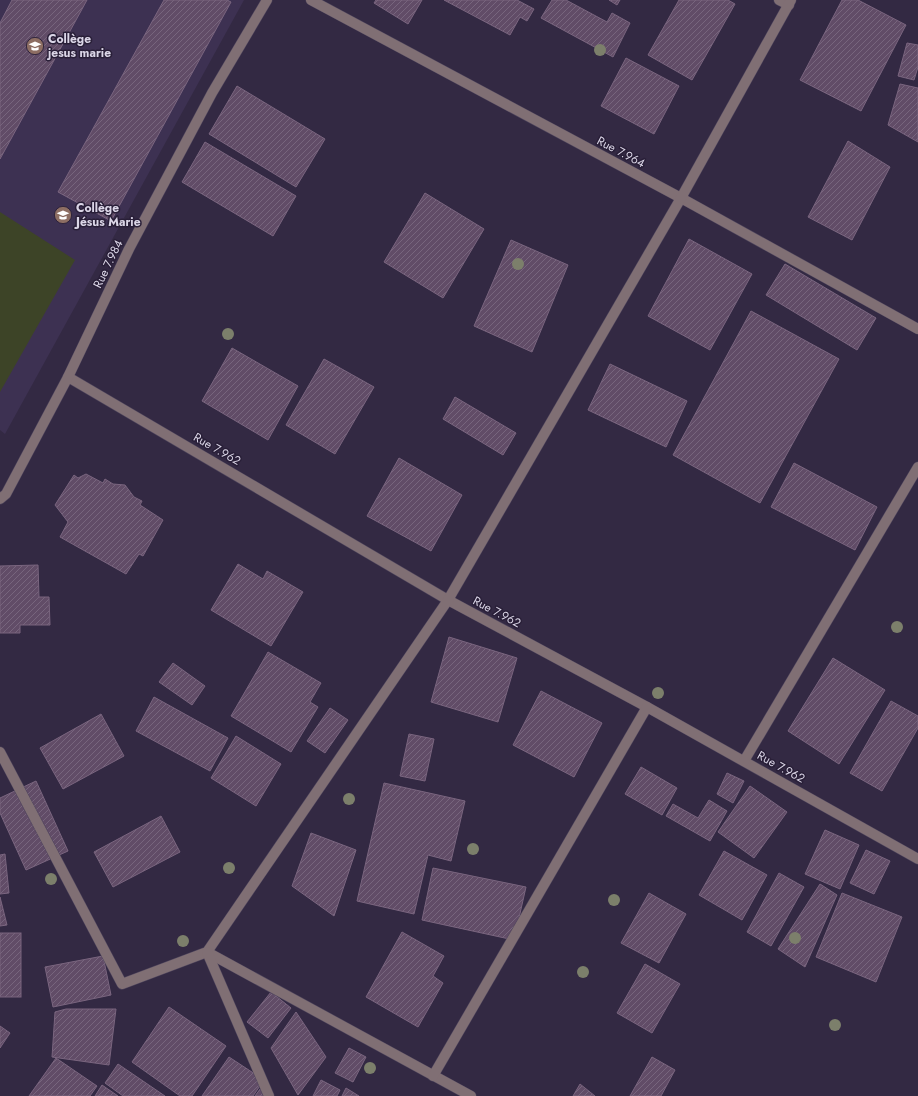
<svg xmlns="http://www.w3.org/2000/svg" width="918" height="1096" font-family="Jost,sans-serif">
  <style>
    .built { fill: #3d3152 }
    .garden { fill: #3d4427 }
    .building { fill: url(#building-hatch); stroke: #7a657f }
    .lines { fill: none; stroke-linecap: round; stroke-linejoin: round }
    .minor-casing { stroke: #4e455d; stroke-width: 11 }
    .minor { stroke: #806f74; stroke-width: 10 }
    .tree { fill: #7c7f6b }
    .labels { text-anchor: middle; stroke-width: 3; stroke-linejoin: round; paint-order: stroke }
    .poi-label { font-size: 12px; font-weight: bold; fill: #dbd6e7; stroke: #291f38; text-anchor: start }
    .street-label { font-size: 12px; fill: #dbd6e7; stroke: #291f38 }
  </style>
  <defs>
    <pattern id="building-hatch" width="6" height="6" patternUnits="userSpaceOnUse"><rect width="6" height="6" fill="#614c67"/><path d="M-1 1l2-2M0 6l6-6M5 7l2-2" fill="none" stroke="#77657d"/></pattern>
  </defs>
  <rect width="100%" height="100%" fill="#332943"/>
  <path class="built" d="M0,0h244l-239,434 -5,-4z"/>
  <path class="garden" d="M0,212l75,48 -75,132z"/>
  <g class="building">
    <path d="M12,0h75l-87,159v-136z"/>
    <path d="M164,0h63l4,2 -120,219 -53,-29z"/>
    <path d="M376,0h46l-14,24 -34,-21z"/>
    <path d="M444,0h73l17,9 -7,12 -7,-4 -10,18z"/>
    <path d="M552,0h14l41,22 5,-9 18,10 -17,34 -72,-39z"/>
    <path d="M609,0h11l-3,5z"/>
    <path d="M679,0h49l7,4 -43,76 -44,-25z"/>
    <path d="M842,0h16l48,25 -45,86 -61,-31z"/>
    <path d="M907,43l11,2v22l-4,13 -16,-4z"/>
    <path d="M626,58l53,28 -25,48 -53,-28z"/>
    <path d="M900,84l18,4v54l-30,-17z"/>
    <path d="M237,86l88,53 -29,48 -87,-53z"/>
    <path d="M848,141l42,26 -38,73 -44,-23z"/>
    <path d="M205,142l91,54 -23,40 -91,-54z"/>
    <path d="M425,193l59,36 -41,69 -59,-36z"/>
    <path d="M689,239l63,35 -42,76 -62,-34z"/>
    <path d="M511,240l57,25 -36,87 -58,-26z"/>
    <path d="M785,264l91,54 -19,32 -91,-55z"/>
    <path d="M751,311l88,48 -79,144 -87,-48z"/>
    <path d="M232,348l66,38 -30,54 -66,-39z"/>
    <path d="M324,359l50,28 -39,67 -49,-29z"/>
    <path d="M610,364l77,37 -21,46 -78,-37z"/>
    <path d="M455,397l61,36 -13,22 -60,-36z"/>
    <path d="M399,458l63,37 -31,56 -64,-35z"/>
    <path d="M794,463l83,44 -22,43 -84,-43z"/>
    <path d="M86,474l17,9 2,-4 8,5 12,1 9,12 8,4 -2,4 23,15 -20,36 -4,-2 -13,20 -66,-37 8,-15 -13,-17 19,-30 4,3z"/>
    <path d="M238,564l25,15 4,-8 36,21 -32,54 -60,-36z"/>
    <path d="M38,565l1,32h10l1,28h-30v8h-20v-67z"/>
    <path d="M449,637l68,21 -19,64 -67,-20z"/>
    <path d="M268,652l53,31 -11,19 8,5 -27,45 -60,-36z"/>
    <path d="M833,658l52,32 -46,74 -51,-33z"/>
    <path d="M173,663l32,23 -13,19 -33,-23z"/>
    <path d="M541,691l61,32 -28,54 -61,-32z"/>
    <path d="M154,697l74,41 -18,33 -74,-40z"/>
    <path d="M891,701l27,15v12l-36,63 -32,-18z"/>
    <path d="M330,708l18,12 -23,33 -18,-12z"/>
    <path d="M101,714l23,42 -61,33 -23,-41z"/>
    <path d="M409,734l25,5 -9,42 -25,-5z"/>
    <path d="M236,736l45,28 -25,42 -45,-28z"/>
    <path d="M641,767l36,21 -15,27 -37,-21z"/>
    <path d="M727,773l17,8 -11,22 -16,-9z"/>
    <path d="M36,781l32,70 -42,19 -26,-57v-15z"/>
    <path d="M384,783l81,18 -14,60 -23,-6 -14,59 -57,-13z"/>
    <path d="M750,786l37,26 -33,46 -36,-26z"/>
    <path d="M709,800l18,11 -17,30 -44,-25 7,-12 25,14z"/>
    <path d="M161,816l19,36 -67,35 -19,-35z"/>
    <path d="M825,830l34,15 -19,44 -35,-15z"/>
    <path d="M311,833l45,17 -22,66 -42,-30z"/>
    <path d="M866,850l24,11 -16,33 -24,-11z"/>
    <path d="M724,851l43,24 -25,45 -43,-25z"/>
    <path d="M5,854l4,39 -9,1v-39z"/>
    <path d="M433,868l93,19 -12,53 -92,-20z"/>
    <path d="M779,873l25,14 -33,59 -24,-14z"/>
    <path d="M820,884l17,11 -32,72 -27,-18z"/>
    <path d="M649,893l37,21 -27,49 -38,-20z"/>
    <path d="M842,893l60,24 -26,65 -60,-25z"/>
    <path d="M0,897l7,28 -7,1z"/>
    <path d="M402,932l42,24 -11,20 10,7 -25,44 -52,-30z"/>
    <rect x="0" y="933" width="21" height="64"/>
    <path d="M103,956l8,39 -58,12 -8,-40z"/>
    <path d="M645,964l35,20 -28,49 -35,-20z"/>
    <path d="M271,992l20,16 -23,30 -21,-16z"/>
    <path d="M169,1007l57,39 -34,50h-12l-48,-34z"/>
    <path d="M66,1009h50l-7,56 -57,-8 3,-45z"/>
    <path d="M296,1012l30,45 -28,38 -27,-47z"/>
    <path d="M0,1026l10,7 -10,15z"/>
    <path d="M349,1048l17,9 -13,25 -18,-9z"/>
    <path d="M229,1057l35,23 -11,16h-51z"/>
    <path d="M652,1057l23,13 -14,26h-31z"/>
    <path d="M56,1058l41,28 -7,10h-61z"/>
    <path d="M118,1064l47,32h-42l-18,-13z"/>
    <path d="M321,1080l19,10 -3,6h-24z"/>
    <path d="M580,1084l15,12h-22z"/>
    <path d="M102,1085l16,11h-23z"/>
    <path d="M263,1085l4,11h-12z"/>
    <path d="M346,1088l13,8h-17z"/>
  </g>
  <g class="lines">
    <defs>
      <g id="minor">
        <path d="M311,0l370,198 237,131"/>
        <path d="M779,0l10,5"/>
        <path d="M68,377l380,223 199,107 271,152"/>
        <path d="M0,499l6,-5 62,-117 61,-128 83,-156 55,-93"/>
        <path d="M0,752l122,232 85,-32 241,-352 233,-402 110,-198"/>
        <path d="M744,761l174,-294"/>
        <path d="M207,952l264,144"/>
        <path d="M207,952l62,144"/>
        <path d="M433,1076l214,-369"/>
      </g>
    </defs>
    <use href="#minor" class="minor-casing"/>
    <use href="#minor" class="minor"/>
  </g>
  <g class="tree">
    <circle cx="600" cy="50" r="6"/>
    <circle cx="518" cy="264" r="6"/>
    <circle cx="228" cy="334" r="6"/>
    <circle cx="897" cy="627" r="6"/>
    <circle cx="658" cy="693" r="6"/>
    <circle cx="349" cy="799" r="6"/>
    <circle cx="473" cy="849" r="6"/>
    <circle cx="229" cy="868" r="6"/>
    <circle cx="51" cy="879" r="6"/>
    <circle cx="614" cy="900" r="6"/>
    <circle cx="795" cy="938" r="6"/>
    <circle cx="183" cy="941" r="6"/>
    <circle cx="583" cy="972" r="6"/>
    <circle cx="835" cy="1025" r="6"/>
    <circle cx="370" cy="1068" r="6"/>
  </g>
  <defs>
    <symbol id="school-disc" viewBox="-11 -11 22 22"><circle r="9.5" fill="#8d6e63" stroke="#291f38"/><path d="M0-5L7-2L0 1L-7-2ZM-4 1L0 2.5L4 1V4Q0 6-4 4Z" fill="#fff"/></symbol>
  </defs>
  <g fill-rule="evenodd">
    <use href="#school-disc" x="25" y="36" width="20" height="20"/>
    <use href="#school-disc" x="53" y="205" width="20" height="20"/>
  </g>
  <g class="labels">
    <g class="poi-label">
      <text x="48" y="43">Collège<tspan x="48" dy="14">jesus marie</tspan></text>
      <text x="76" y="212">Collège<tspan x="76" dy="14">Jésus Marie</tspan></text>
    </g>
    <g class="street-label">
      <text transform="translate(621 152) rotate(28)" y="4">Rue 7.964</text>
      <text transform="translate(108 264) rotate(-64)" y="4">Rue 7.984</text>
      <text transform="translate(217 449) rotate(30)" y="4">Rue 7.962</text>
      <text transform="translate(497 612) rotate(28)" y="4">Rue 7.962</text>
      <text transform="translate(781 767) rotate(29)" y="4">Rue 7.962</text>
    </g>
  </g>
</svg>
